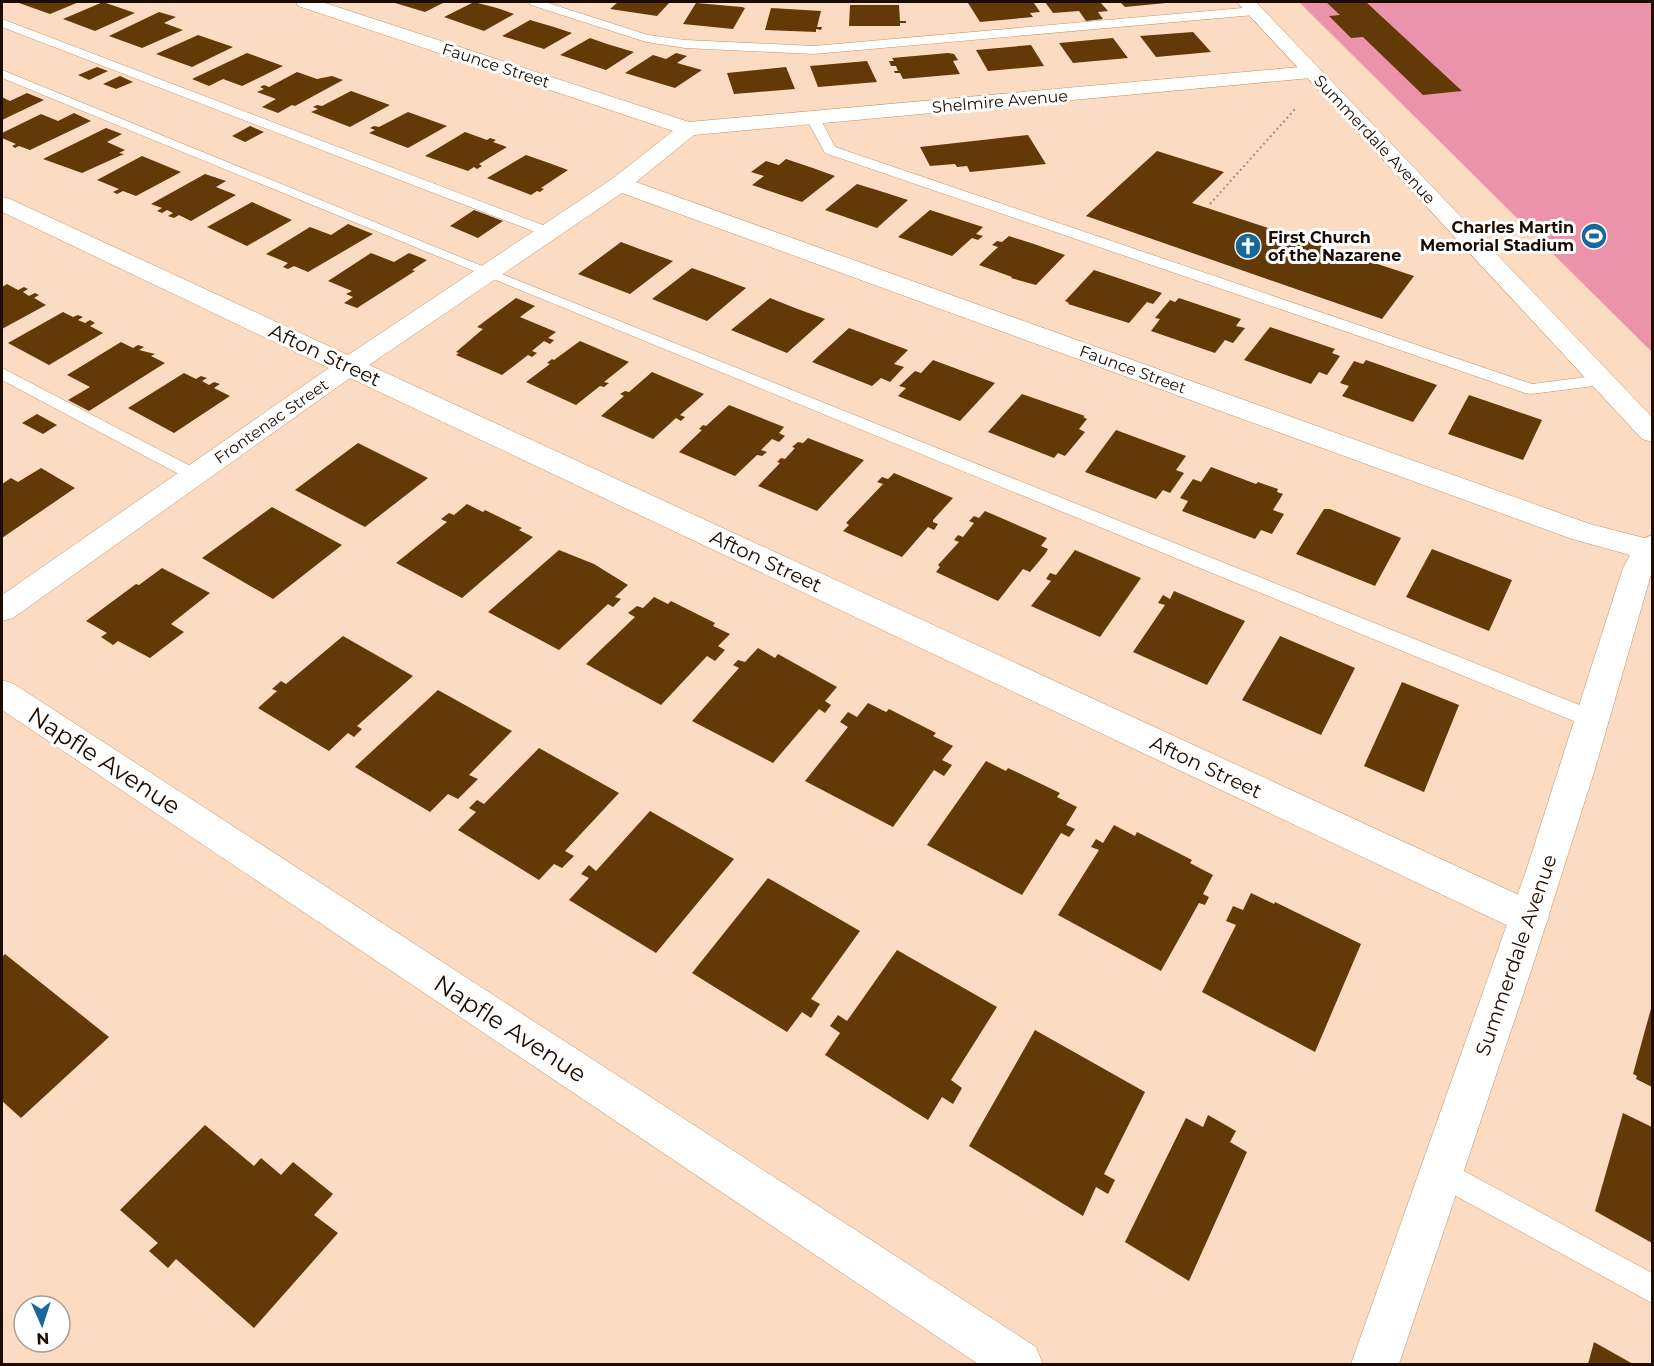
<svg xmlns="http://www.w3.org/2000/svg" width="1654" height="1366" viewBox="0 0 1654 1366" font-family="Montserrat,sans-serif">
<rect width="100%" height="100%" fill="#fbdbc1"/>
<path fill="#ea93aa" d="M1299,2H1652V352Z"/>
<g fill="#633908">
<path d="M22,2H79L50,14L19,3Z"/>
<path d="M103,2L135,13L95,31L63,19Z"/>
<path d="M398,2H445L425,12L395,3Z"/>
<path d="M474,2L497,8L514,14L484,31L444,17Z"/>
<path d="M618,2H670L657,16L610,9Z"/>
<path d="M986,2L1034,3L1040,12L1030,13L1033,17L980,22L968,3Z"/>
<path d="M1045,2H1100L1108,11L1098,12L1103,19L1086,21L1079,11L1053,13Z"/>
<path d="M1120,2H1166V3L1125,7Z"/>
<path d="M1326,2H1366L1462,91L1423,95L1363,37L1351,38L1329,16L1340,15Z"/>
<path d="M696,3L742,7L745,8L733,29L683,24Z"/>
<path d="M850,5H899L900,21H906V23H900V26H849Z"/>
<path d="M771,8L821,11L817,27H822L821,30L816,29V32L765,30Z"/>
<path d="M159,12L176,17L164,23L183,30L142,48L109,36Z"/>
<path d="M530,20L554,27L572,33L544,49L502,36Z"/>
<path d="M1193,32L1211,52L1156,57L1140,36Z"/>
<path d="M198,35L233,47L192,67L156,54Z"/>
<path d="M590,38L607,44L634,52L606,70L560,55Z"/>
<path d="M1113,38L1128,58L1073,63L1059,43Z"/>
<path d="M1031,45L1044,66L988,71L976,50Z"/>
<path d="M247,53L283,66L242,86L223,79L209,86L192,79Z"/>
<path d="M676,53L687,56L677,63L702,70L675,88L625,73L653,55L666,59Z"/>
<path d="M948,53L954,54L958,60L953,61L960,74L903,79L900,73H895L894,71H898L896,66H891L889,61H894L892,58Z"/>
<path d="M867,61L877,82L818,87L810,66Z"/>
<path d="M97,67L108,71L89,80L78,75Z"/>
<path d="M786,67L795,89L734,94L727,73Z"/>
<path d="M297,72L317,79L332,76L343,80L295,106L292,105L278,113L262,107L276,99L257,92L264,89L260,87L264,85L269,87Z"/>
<path d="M120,76L133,82L116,89L103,84Z"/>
<path d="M351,91L390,105L350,127L311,112L318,109L313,107L317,105L322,106Z"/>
<path d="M27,93L44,100L2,120V97L10,101Z"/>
<path d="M408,112L447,126L408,148L369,133L375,130L370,128L374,126L379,127Z"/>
<path d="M74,113L91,121L30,150L19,146L15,148L12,146L16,144L2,138V133L41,114L58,121Z"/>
<path d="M250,126L264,132L245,142L232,136Z"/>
<path d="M106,128L122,134L107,142L125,150L119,153L124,154L82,173L43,159Z"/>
<path d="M465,132L487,140L490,138L496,140L493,142L507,147L479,164L482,166L477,169L474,167L468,171L425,156Z"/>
<path d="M1028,135L1046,164L970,172L967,166L957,167L955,164L930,166L920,147Z"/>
<path d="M1157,151L1224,172L1192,203L1414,276L1382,319L1086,216Z"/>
<path d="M526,155L549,163L568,170L541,188L544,189L540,192L537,191L531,195L487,178Z"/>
<path d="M142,156L181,172L136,196L123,191L117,194L113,192L119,189L97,180Z"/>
<path d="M786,159L810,167L835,176L802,202L752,185L764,176L751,172L766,161L779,165Z"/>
<path d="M205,174L226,181L216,187L236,195L191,221L179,215L174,218L168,216L173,213L167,210L162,213L157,211L162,208L151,204Z"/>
<path d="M857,184L880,191L908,200L877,228L825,210Z"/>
<path d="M252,202L292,220L247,246L207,227Z"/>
<path d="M474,210L503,221L478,238L450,226Z"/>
<path d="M930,210L983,227L976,234L983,236L978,240L972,238L952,256L898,237Z"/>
<path d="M348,224L373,234L308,272L294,266L288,269L283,267L288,263L266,254L310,227L331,235Z"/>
<path d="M1009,236L1034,244L1065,255L1036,285L1011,278L1012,277L979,265L998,247L992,245L997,241L1002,242Z"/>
<path d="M621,242L645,251L673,261L630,294L578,274Z"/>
<path d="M371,253L394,262L409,253L427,260L412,270L415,271L357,308L344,303L353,297L346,294L352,291L328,281Z"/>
<path d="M692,268L717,277L746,288L707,321L652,299Z"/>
<path d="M1094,270L1121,279L1162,293L1153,304L1147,302L1129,323L1068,304L1069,303L1065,301Z"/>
<path d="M7,284L18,290L24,287L28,289L23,292L29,296L35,293L39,295L34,298L46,305L2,329V287Z"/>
<path d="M516,298L535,306L520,317L556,332L548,338L554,340L550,344L544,341L532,351L537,353L532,357L528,355L502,375L456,355L459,353L456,352L483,329L477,327Z"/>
<path d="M770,298L795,308L825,319L787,353L731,330Z"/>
<path d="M1179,298L1241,319L1236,326L1245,328L1233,343L1225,340L1215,353L1151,331L1160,319L1155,318L1170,300L1175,302Z"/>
<path d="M63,312L73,317L78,315L83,317L78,320L85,323L90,320L95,323L90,326L103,333L49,365L8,343Z"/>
<path d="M1270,327L1335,349L1332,353L1340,356L1327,375L1319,372L1311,384L1244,360Z"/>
<path d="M849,328L908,350L894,364L904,367L890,382L881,378L872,386L812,362Z"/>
<path d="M580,341L629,362L604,382L609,383L604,387L600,386L576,405L526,382L550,364L547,363L552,359L554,360Z"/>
<path d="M121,342L133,348L138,345L144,347L139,350L155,354L151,356L165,363L89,411L68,400L90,387L67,375Z"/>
<path d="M933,360L995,383L960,421L898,396L906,388L899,386L915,371L921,373Z"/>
<path d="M1366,360L1437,385L1413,422L1342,396L1349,386L1340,383L1354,361L1363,364Z"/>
<path d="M652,372L704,394L680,415L685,417L681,421L676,418L653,439L601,416L624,396L620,394L625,391L629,392Z"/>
<path d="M184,373L196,379L201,376L207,378L202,381L209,385L214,382L220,384L214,388L230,396L174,433L128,408Z"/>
<path d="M1022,394L1085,416L1083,417L1087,419L1079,429L1085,432L1065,456L1058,453L1054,458L988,432Z"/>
<path d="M1469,395L1542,420L1523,460L1448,434Z"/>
<path d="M729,405L784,427L779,433L785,436L779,442L772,439L761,450L767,452L762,456L757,455L735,476L679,452L702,430L699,429L703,425L706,426Z"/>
<path d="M37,414L57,425L43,434L22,423Z"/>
<path d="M1116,430L1186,456L1176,470L1184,473L1170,493L1163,490L1156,499L1085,472Z"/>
<path d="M808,438L864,460L817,511L758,486L780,463L777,462L781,458L785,459L795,448L792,447L798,442L803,443Z"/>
<path d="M358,443L428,478L365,527L295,490Z"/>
<path d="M1211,467L1256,484L1258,482L1278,489L1277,492L1283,494L1273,510L1284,514L1272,534L1261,530L1255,539L1182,511L1188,501L1180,498L1193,479L1201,482Z"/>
<path d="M41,468L75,488L2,538V484L11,478L18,482Z"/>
<path d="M894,473L953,498L933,520V522L938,524L934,530L928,527L902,557L843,531L849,525L846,523L883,484L877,482L882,477L888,479Z"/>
<path d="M467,504L483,512L485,510L522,528L519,530L533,537L462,598L396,563L447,522L441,519L449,513L454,515Z"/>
<path d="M272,507L342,545L273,599L202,558Z"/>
<path d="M1324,509H1330L1401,538L1375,586L1296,554Z"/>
<path d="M985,511L1047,538L1041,546L1048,549L1045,554L1030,572L1023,569L998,601L936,572L940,567L938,565L959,542L954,540L958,535L963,537L974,523L969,521L974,516L979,518Z"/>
<path d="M1432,549L1512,580L1489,631L1406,597Z"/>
<path d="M559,550L594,564L628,585L615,597L621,599L613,607L608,604L559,650L488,612Z"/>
<path d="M1075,550L1141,578L1100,637L1031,606L1051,581L1046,579L1050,573L1056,575Z"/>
<path d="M162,568L210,593L171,624L184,632L150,658L118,641L113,645L101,637L107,633L86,621L136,584L139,585Z"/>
<path d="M1174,591L1245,621L1207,685L1133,652L1165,605L1158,603L1163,595L1170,599Z"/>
<path d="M654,597L668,604L671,601L715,623L713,626L730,634L718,646L725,650L715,661L707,656L661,705L586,664L635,617L628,613L637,606L643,608Z"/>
<path d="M343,636L413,676L357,726L362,729L354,737L348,733L329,751L258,708L277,691L272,689L281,681L286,684Z"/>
<path d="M1280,636L1355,668L1321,735L1242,700Z"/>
<path d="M758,648L775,658L778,654L837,687L825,701L831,705L825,713L819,709L773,763L692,721L739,668L733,665L738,660L745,662Z"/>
<path d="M1402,682L1459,705L1424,792L1364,766Z"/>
<path d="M438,690L512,731L469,775L478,779L458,799L448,794L430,812L355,767Z"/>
<path d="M868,703L886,712L889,709L936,733L933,736L953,746L942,760L952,765L944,776L934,770L893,827L805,781L848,727L840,722L848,712L857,717Z"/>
<path d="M539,748L619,793L565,851L574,856L562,868L554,864L539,880L458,830L476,812L469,808L477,800L484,804Z"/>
<path d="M986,761L1006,771L1008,768L1060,793L1057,797L1077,807L1066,825L1075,829L1069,837L1061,833L1022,895L927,845Z"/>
<path d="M650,811L734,859L656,953L569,900L589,878L581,874L589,865L596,871Z"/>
<path d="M1114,825L1135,836L1137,832L1192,860L1190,863L1213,875L1203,894L1209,897L1205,905L1199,903L1161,971L1058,915L1099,850L1091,847L1096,839L1103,843Z"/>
<path d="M768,878L860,931L811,999L820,1004L811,1018L802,1012L787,1032L692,973Z"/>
<path d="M1251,893L1274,904L1275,902L1361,944L1315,1052L1202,992L1236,925L1226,921L1233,906L1243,910Z"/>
<path d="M897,950L997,1007L951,1080L962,1088L953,1104L942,1097L928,1120L825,1055L840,1033L830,1026L838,1015L847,1021Z"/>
<path d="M5,954L109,1037L21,1118L2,1101V957Z"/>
<path d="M1652,1005V1087L1636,1079L1637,1076L1633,1074Z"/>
<path d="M1035,1030L1145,1092L1104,1174L1115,1180L1108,1194L1096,1187L1083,1216L969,1146Z"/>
<path d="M1623,1113L1652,1127V1243L1595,1211Z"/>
<path d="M1208,1115L1236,1131L1230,1142L1247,1152L1189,1281L1125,1242L1186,1118L1203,1127Z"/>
<path d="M205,1125L254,1166L261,1158L281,1175L293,1162L333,1194L314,1215L338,1233L254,1328L176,1259L168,1268L149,1251L158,1243L120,1210Z"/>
<path d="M1594,1342L1633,1364H1588Z"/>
</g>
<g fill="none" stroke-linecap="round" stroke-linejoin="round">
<defs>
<g id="service">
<path d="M529,2H545L648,35L685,40L814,46L1254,7L1260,11L1254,15L814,54L685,48L646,42L531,5Z"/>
<path d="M2,19L553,229L555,232L553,235H543L2,27Z"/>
<path d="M2,70L492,270L1602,714L1605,720L1602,726L1594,728L1586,726L2,78Z"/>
<path d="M813,114L820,118L835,147L1532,384L1602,375L1608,376L1610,380L1608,384L1602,385L1531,394L1525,393L825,153L806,118Z"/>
<path d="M2,368L200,471L203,475L200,479H188L2,380Z"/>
<path d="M1442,1159L1652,1273V1303L1432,1183L1428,1173L1432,1163Z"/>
</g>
<g id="minor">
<path d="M296,2H322L689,122L1311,66L1318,68L1321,72L1318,76L1311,78L694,135L636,182L1590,524L1652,540V558L1648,560L1572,539L622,193L369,365L1543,906L1549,918L1543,930L1530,935L1517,930L350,378L13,618L2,621V595L329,368L2,212V197L10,199L348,355L612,179L673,131L298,6Z"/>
<path d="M2,680L14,684L1036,1347L1043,1364H978L2,710Z"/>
</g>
<g id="tertiary">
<path d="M1237,2H1256L1652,417V442L1642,439Z"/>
<path d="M1652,535V571L1595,769L1532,968L1399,1364H1351L1527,868L1623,568L1637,542Z"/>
</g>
</defs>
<use href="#service" stroke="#c39267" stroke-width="1"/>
<use href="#minor" stroke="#c39267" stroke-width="1"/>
<use href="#tertiary" stroke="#c39267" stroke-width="1"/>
<path stroke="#a98f7a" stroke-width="2" stroke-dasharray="2 3" stroke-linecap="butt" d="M1210,204L1296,108"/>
<use href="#service" fill="#fff" fill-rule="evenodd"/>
<use href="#minor" fill="#fff" fill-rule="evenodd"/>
<use href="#tertiary" fill="#fff" fill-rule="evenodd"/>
</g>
<defs>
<symbol id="stadium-disc" viewBox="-11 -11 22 22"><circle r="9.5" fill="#19689a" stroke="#fff"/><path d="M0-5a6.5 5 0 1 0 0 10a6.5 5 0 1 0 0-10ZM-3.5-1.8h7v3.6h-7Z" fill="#fff"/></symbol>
<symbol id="church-disc" viewBox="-11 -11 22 22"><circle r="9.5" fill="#19689a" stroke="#fff"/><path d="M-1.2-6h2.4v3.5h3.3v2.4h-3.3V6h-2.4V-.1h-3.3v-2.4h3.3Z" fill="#fff"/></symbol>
</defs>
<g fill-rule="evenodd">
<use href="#stadium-disc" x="1579" y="221" width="30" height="30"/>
<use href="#church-disc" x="1233" y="231" width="30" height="30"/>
</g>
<g text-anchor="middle" stroke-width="6" stroke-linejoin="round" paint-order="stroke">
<g font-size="16" fill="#1c0b00" stroke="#fff">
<text transform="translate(496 65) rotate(18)" y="6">Faunce Street</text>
<text transform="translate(1000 101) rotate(-5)" y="6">Shelmire Avenue</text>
<text transform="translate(1375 139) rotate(47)" y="6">Summerdale Avenue</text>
<text transform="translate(1133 369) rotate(20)" y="6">Faunce Street</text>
<text transform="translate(271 421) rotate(-35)" y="6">Frontenac Street</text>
</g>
<g font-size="16" font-weight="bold" fill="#1c0b00" stroke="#fff" text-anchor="end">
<text x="1574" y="233">Charles Martin<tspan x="1574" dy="18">Memorial Stadium</tspan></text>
<text x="1268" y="243" text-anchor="start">First Church<tspan x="1268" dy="18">of the Nazarene</tspan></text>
</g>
<g font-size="20" fill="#1c0b00" stroke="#fff">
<text transform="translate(325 355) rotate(25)" y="7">Afton Street</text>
<text transform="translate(766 561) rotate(25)" y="7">Afton Street</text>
<text transform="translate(1206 767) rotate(25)" y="7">Afton Street</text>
<text transform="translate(1516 955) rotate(-71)" y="7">Summerdale Avenue</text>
</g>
<g font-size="24" fill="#1c0b00" stroke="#fff">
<text transform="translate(104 761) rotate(33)" y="8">Napfle Avenue</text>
<text transform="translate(510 1029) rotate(33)" y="8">Napfle Avenue</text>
</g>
</g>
<rect width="1654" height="1366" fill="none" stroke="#1c0b00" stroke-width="6"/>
<g transform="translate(42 1324) rotate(177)"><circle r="28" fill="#ffffff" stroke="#a49d99" stroke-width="1.5"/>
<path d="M0-4.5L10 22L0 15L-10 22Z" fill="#19689a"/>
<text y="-9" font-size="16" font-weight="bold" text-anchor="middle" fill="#1c0b00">N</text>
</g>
</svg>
